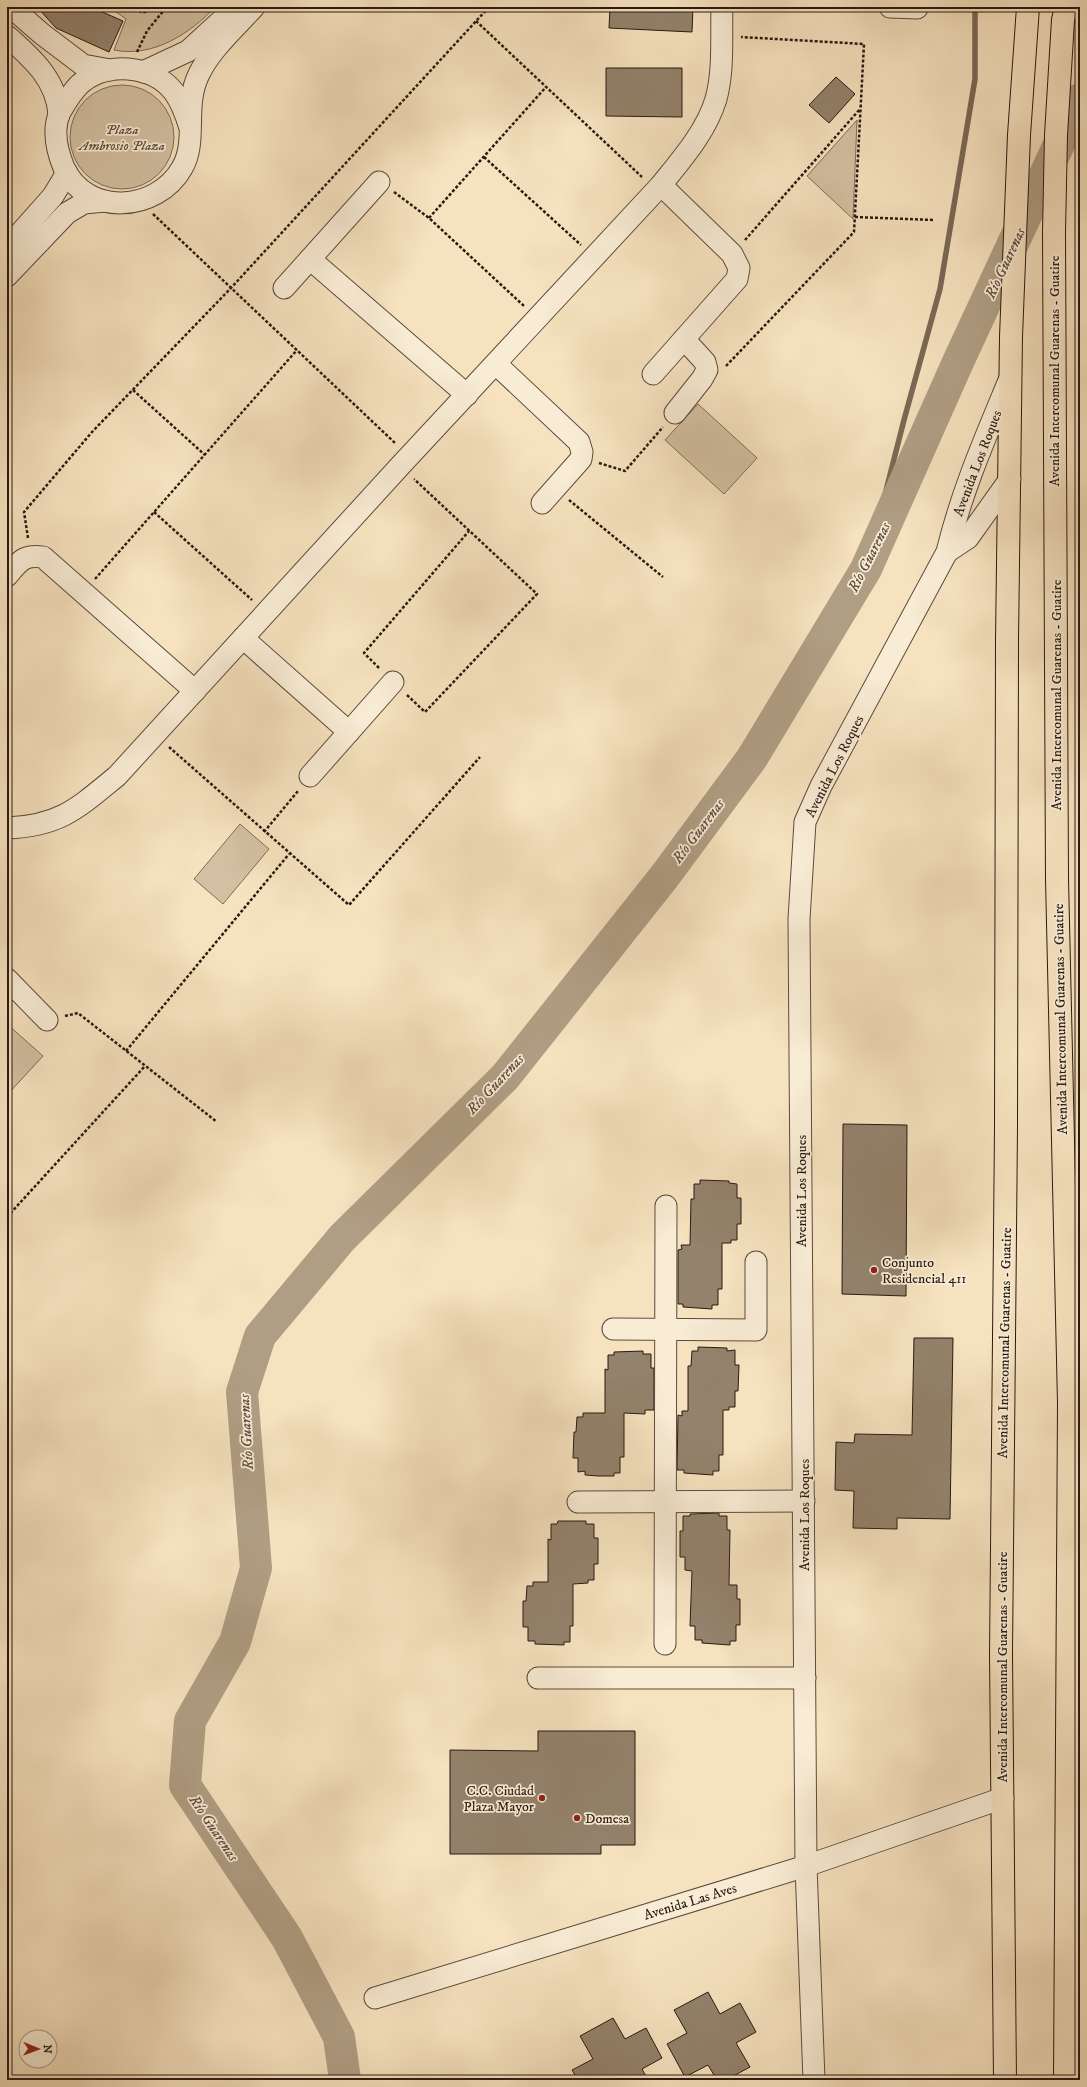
<svg xmlns="http://www.w3.org/2000/svg" width="1087" height="2087" viewBox="0 0 1087 2087" font-family="'IM FELL DW Pica',serif">
<rect width="100%" height="100%" fill="#f6e2bf"/>
<filter id="stains"><feTurbulence type="fractalNoise" baseFrequency=".005" numOctaves="4"/><feColorMatrix values="0 0 0 0 .2 0 0 0 0 .09 0 0 0 0 .02 0 0 0 .5 -.17"/></filter>
<radialGradient id="worn" r=".72"><stop offset=".6" stop-color="#630" stop-opacity="0"/><stop offset="1" stop-color="#630" stop-opacity=".3"/></radialGradient>
<g fill="#d3c0a2" stroke="#7e6c5a">
<path d="M109,7H215C190,34 152,58 114,50L126,19Z"/>
<circle cx="122" cy="137" r="52"/>
<path d="M857,120L853,219L807,176Z"/>
<path d="M698,404L757,458L724,494L665,440Z"/>
<path d="M240,824L269,849L223,904L194,879Z"/>
<path d="M7,1024L43,1056L7,1095Z"/>
</g>
<g fill="none" stroke-linecap="round" stroke-linejoin="round">
<path stroke="#7a6956" stroke-width="5.5" d="M866,569L904,420L940,289L975,79V7"/>
<path stroke="#b09e84" stroke-width="32" d="M345,2080L339,2037L287,1938L185,1785L190,1721L235,1642L256,1568L242,1392L260,1336L342,1238L505,1077L664,877L752,758L866,569L958,362L1080,99"/>
</g>
<g fill="#93826c" stroke="#281912">
<path d="M37,7H91L123,21L109,52L56,28Z"/>
<path d="M610,7H693L692,32L609,28Z"/>
<path d="M606,68H682V117L606,116Z"/>
<path d="M836,77L855,94L829,123L809,105Z"/>
<path d="M843,1124L907,1125L906,1296L842,1294Z"/>
<path d="M700,1180L729,1181V1183L737,1184V1198H741V1224H737V1240H731V1243H722V1289H718V1305H712V1309L683,1307V1304H678V1250L682,1249L681,1245H690L691,1199H694V1184H700Z"/>
<path d="M914,1338H953L950,1519L897,1518V1529L853,1528L854,1491L835,1490L836,1442L854,1443L855,1434L912,1435Z"/>
<path d="M698,1347L727,1348V1351L735,1350V1365H739L738,1391H735V1407H729V1410H723V1455H719V1471H713V1475L684,1473V1470H677L678,1415L682,1416V1411H688V1366H691L692,1351H698Z"/>
<path d="M643,1351V1354H651V1368H654V1410H645V1414L624,1413V1457H620V1473H614V1476H598L585,1475V1471L578,1472V1458H573L574,1432H576L577,1417H583V1413H605V1369L608,1370V1355H614V1352Z"/>
<path d="M719,1513V1516H727V1530H730L729,1585H737V1599H740V1625H736V1641H730V1645L702,1643V1640H695V1626H690L692,1571L685,1570V1557H680V1531H683V1516H690V1514Z"/>
<path d="M558,1521H586V1524H594V1538H598V1564H594V1580H588V1583L573,1584V1626H570V1642H564V1645L535,1644V1641H528V1627H523V1601H526L527,1586H533V1582H548V1539L551,1540V1524H557Z"/>
<path d="M538,1731H635V1845H601V1854H450V1750L538,1751Z"/>
<path d="M708,1992L720,2014L740,2003L756,2032L736,2043L750,2067L726,2080H717L708,2065L685,2077L667,2044L687,2033L674,2010Z"/>
<path d="M613,2018L625,2039L646,2028L662,2058L642,2069L648,2080H578L572,2070L593,2059L580,2036Z"/>
</g>
<g fill="none" stroke-linecap="round" stroke-linejoin="round">
<defs>
<g id="minor">
<path d="M11,7L42,34L83,65L110,70"/>
<path d="M890,7L917,8"/>
<path d="M7,36C32,58 57,80 59,115"/>
<path d="M143,72L188,51L236,7"/>
<path d="M190,128C186,115 182,103 174,92C152,64 105,61 79,85C71,93 66,102 60,112C52,130 57,151 64,168C87,217 157,212 182,168C198,141 183,106 199,74C211,49 235,28 254,7"/>
<path d="M7,248L53,196L67,173"/>
<path d="M310,259L467,395"/>
<path d="M7,276L67,213L84,203L105,201"/>
<path d="M284,288L379,182"/>
<path d="M496,364L579,442L582,452L581,459L542,503"/>
<path d="M653,374L737,279L739,268L732,254L661,185"/>
<path d="M675,413L702,379L707,370L705,362L684,339"/>
<path d="M947,552L968,538L1010,479"/>
<path d="M7,576C19,562 23,554 43,557L195,691"/>
<path d="M243,638L349,732"/>
<path d="M310,776L393,682"/>
<path d="M7,828C60,826 78,808 117,776L400,466L661,185C682,159 706,132 716,99C724,70 721,37 722,7"/>
<path d="M7,979L47,1020"/>
<path d="M613,1329L756,1330V1262"/>
<path d="M578,1502L804,1501"/>
<path d="M665,1644L666,1206"/>
<path d="M538,1678H805"/>
<path d="M375,1998L806,1866L1003,1798"/>
<path d="M814,2080L806,1866L799,919L805,822L821,786L947,552C962,490 986,436 1010,378"/>
</g>
<g id="major">
<path d="M1005,2080L1001,1654L1006,1128L1007,640L1011,337L1019,135L1028,7"/>
<path d="M1065,2080L1069,1403L1057,879L1054,232L1056,135L1063,20L1066,7"/>
</g>
</defs>
<use href="#minor" stroke="#5c4b3d" stroke-width="23"/>
<use href="#major" stroke="#281912" stroke-width="24"/>
<g stroke="#281912" stroke-width="2.5" stroke-dasharray="3 2" stroke-linecap="butt">
<path d="M135,7L141,12H145L151,7"/>
<path d="M152,7L164,10L179,7"/>
<path d="M476,21L642,177"/>
<path d="M137,52L147,31L164,10"/>
<path d="M484,157L581,245"/>
<path d="M394,192L429,218L524,306"/>
<path d="M153,214L395,443"/>
<path d="M855,217L934,220"/>
<path d="M429,218L546,87"/>
<path d="M745,240L860,109"/>
<path d="M726,366L854,232L864,44L741,37"/>
<path d="M133,390L205,455"/>
<path d="M599,463L625,471L663,427"/>
<path d="M569,500L663,577"/>
<path d="M154,512L252,600"/>
<path d="M28,538L24,512L92,432L231,288L489,7"/>
<path d="M95,579L297,350"/>
<path d="M379,668L364,653L469,531"/>
<path d="M407,695L425,712L537,594L414,479"/>
<path d="M169,747L349,905L480,757"/>
<path d="M264,832L298,791"/>
<path d="M65,1016L78,1013L217,1122"/>
<path d="M126,1051L289,854"/>
<path d="M7,1217L145,1066"/>
</g>
<use href="#minor" stroke="#f9ecd5" stroke-width="21"/>
<use href="#major" stroke="#f6e2bf" stroke-width="22"/>
</g>
<g fill="#8f2418" stroke="#f9ecd5" stroke-width="1.5">
<circle cx="874" cy="1270" r="4"/>
<circle cx="542" cy="1798" r="4"/>
<circle cx="577" cy="1818" r="4"/>
</g>
<g text-anchor="middle" stroke-width="3.5" stroke-linejoin="round" paint-order="stroke">
<g font-size="14" font-style="italic" fill="#5b4b3d" stroke="#f9ecd5">
<text x="122" y="134">Plaza<tspan x="122" dy="16">Ambrosio Plaza</tspan></text>
</g>
<g font-size="14" fill="#281912" stroke="#f9ecd5">
<text transform="translate(1054 371) rotate(-90)" y="5">Avenida Intercomunal Guarenas - Guatire</text>
<text transform="translate(977 463) rotate(-69)" y="5">Avenida Los Roques</text>
<text transform="translate(1056 695) rotate(-90)" y="5">Avenida Intercomunal Guarenas - Guatire</text>
<text transform="translate(834 766) rotate(-63)" y="5">Avenida Los Roques</text>
<text transform="translate(1060 1019) rotate(-91)" y="5">Avenida Intercomunal Guarenas - Guatire</text>
<text transform="translate(801 1191) rotate(-90)" y="5">Avenida Los Roques</text>
<text transform="translate(1004 1343) rotate(-89)" y="5">Avenida Intercomunal Guarenas - Guatire</text>
<text transform="translate(804 1515) rotate(-90)" y="5">Avenida Los Roques</text>
<text transform="translate(1002 1667) rotate(-90)" y="5">Avenida Intercomunal Guarenas - Guatire</text>
<text transform="translate(690 1901) rotate(-17)" y="5">Avenida Las Aves</text>
</g>
<g font-size="14" fill="#281912" stroke="#f9ecd5" text-anchor="start">
<text x="882" y="1267">Conjunto<tspan x="882" dy="16">Residencial 411</tspan></text>
<text x="534" y="1795" text-anchor="end">C.C. Ciudad<tspan x="534" dy="16">Plaza Mayor</tspan></text>
<text x="585" y="1823">Domesa</text>
</g>
<g font-size="15" font-style="italic" fill="#5e4e40" stroke="#f9ecd5">
<text transform="translate(1005 263) rotate(-65)" y="5">Río Guarenas</text>
<text transform="translate(869 557) rotate(-63)" y="5">Río Guarenas</text>
<text transform="translate(698 831) rotate(-53)" y="5">Río Guarenas</text>
<text transform="translate(495 1084) rotate(-47)" y="5">Río Guarenas</text>
<text transform="translate(246 1432) rotate(-93)" y="5">Río Guarenas</text>
<text transform="translate(214 1828) rotate(56)" y="5">Río Guarenas</text>
</g>
</g>
<rect width="1087" height="2087" fill="none" stroke="#f6e2bf" stroke-width="24"/>
<rect x="8" y="8" width="1071" height="2071" fill="none" stroke="#281912" stroke-width="2"/>
<rect x="12" y="12" width="1063" height="2063" fill="none" stroke="#281912"/>
<g transform="translate(38 2049) rotate(91)"><circle r="19" fill="#f9ecd5" stroke="#a59887"/>
<path d="M0-3L7 15L0 10L-7 15Z" fill="#8f2418"/>
<text y="-6" font-size="11" font-weight="bold" text-anchor="middle" fill="#281912">N</text>
</g>
<rect width="100%" height="100%" filter="url(#stains)"/>
<rect width="100%" height="100%" fill="url(#worn)"/>
</svg>
